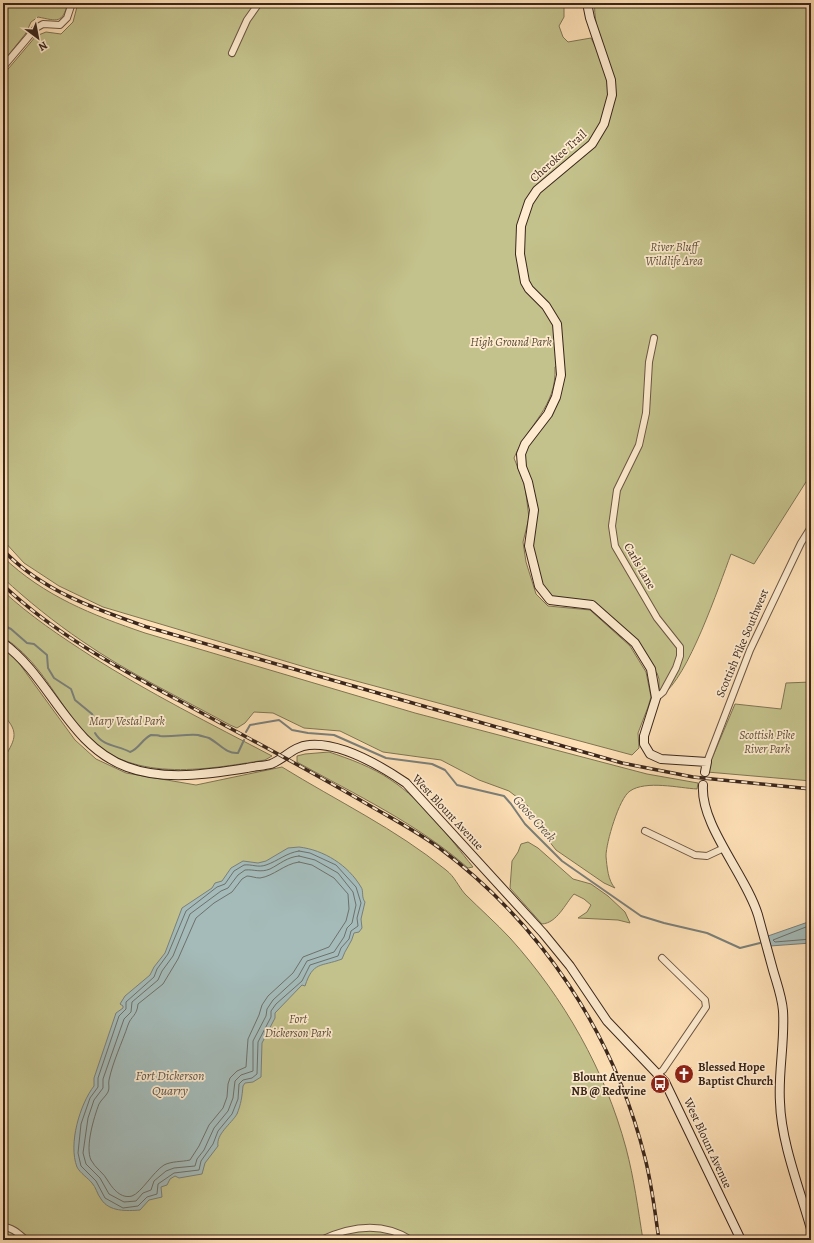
<svg xmlns="http://www.w3.org/2000/svg" width="814" height="1243" viewBox="0 0 814 1243" font-family="Alegreya,serif">
<rect width="100%" height="100%" fill="#ffe1b7"/>
<filter id="stains"><feTurbulence type="fractalNoise" baseFrequency=".005" numOctaves="4"/><feColorMatrix values="0 0 0 0 .2 0 0 0 0 .09 0 0 0 0 .02 0 0 0 .5 -.17"/></filter>
<radialGradient id="worn" r=".72"><stop offset=".6" stop-color="#630" stop-opacity="0"/><stop offset="1" stop-color="#630" stop-opacity=".3"/></radialGradient>
<g fill="#c4c28c" stroke="#7f7454">
<path d="M3,3H68C62,24 58,21 38,17L31,22L26,33L3,62Z"/>
<path d="M78,3H564V17L559,26L563,37L568,42L591,38L597,50L600,48C599,37 593,12 595,3H811V474L754,564L731,554C719,586 688,678 662,695L659,693V679L657,673L651,669L639,651L592,605L550,600L542,591L529,546L533,526L521,454L556,397L559,364L555,367C557,407 528,424 514,458L525,486L529,518L523,542L526,562L536,594L548,606L590,610L630,646L646,672L651,697L648,707L638,733L639,748L632,755L315,670L103,607L59,586L24,563L3,540V75L36,36L46,32L61,34L73,22Z"/>
<path d="M3,557C44,596 92,615 145,633L415,713L647,774L698,783L697,789C679,788 646,780 630,791C619,798 606,843 606,856C607,867 608,881 615,888L604,883L556,850L545,836L527,805L509,791L479,780L441,760L383,752L340,731L304,728L273,713L254,712L245,723L237,728L230,725C181,698 128,673 82,641C54,622 28,601 3,578Z"/>
<path d="M3,591C30,616 60,636 91,656C149,693 211,724 272,756L265,760C204,770 129,784 82,732C77,726 72,718 68,712C49,685 32,655 3,637Z"/>
<path d="M3,648L16,659L75,740L96,759L126,773L196,785L282,767C337,801 396,829 446,870C455,877 458,886 465,894C480,909 496,923 510,938C564,998 605,1070 626,1148C634,1178 638,1209 643,1240H3V760C14,741 21,733 3,715Z"/>
<path d="M811,682V781L707,772L710,763L735,704L781,709L786,683Z"/>
<path d="M329,752C350,759 372,767 391,780C423,801 449,837 473,867L468,868C418,824 356,795 297,762V756L305,754Z"/>
<path d="M528,842L538,848L573,879L591,884L608,896L625,912L630,923L618,920L578,918L587,912L591,905L584,899L574,894C565,904 557,923 542,924L510,888L512,861L518,852L521,844Z"/>
</g>
<g fill="#a4bbb9" stroke="#7a7f7a">
<path d="M299,847C324,850 348,865 361,887C364,891 361,897 365,902L361,919L362,928L359,932L354,933C352,943 345,949 342,959C321,967 313,961 305,986L302,985L275,1013V1018L262,1043L261,1077L253,1082L245,1083L243,1086C242,1097 241,1104 237,1114C231,1124 216,1134 218,1146L205,1163L202,1174L179,1178L175,1176L170,1179L167,1185L161,1187L162,1197L149,1200L140,1210C127,1211 109,1212 101,1199C97,1194 96,1187 92,1183C88,1178 80,1173 77,1167C68,1144 80,1104 94,1086V1078L116,1013L123,1008V1006L120,1004L125,996L150,975L154,967L165,953L182,908L212,888L215,883L222,881L231,868L243,861L258,863L266,861L288,848Z"/>
<path d="M811,921V943L770,946L768,936Z"/>
</g>
<g fill="none" stroke-linecap="round" stroke-linejoin="round">
<g stroke="#6f706a" stroke-width="1">
<path d="M299,851L310,853L336,865L356,887L361,903L357,918L358,926L351,931L349,939L341,948L338,956L310,965L302,981L276,1004L271,1011V1017L258,1042L257,1074L252,1078L243,1080L239,1084L238,1099L232,1114L218,1131L213,1144L201,1161L199,1170L174,1173L158,1184L157,1194L147,1197L138,1206L123,1208L105,1198L96,1181L81,1166L78,1153L81,1124L90,1098L98,1087V1078L119,1016L126,1009V1002L154,977L157,969L168,954L186,911L217,887L225,884L234,871L244,865C252,864 258,868 266,865C278,861 286,853 299,851Z"/>
<path d="M299,856L315,860L338,873L353,892L356,905L352,923L347,928L344,937L334,952L307,961L298,977L273,1000L267,1009L266,1016L253,1041V1071L241,1075L235,1081L233,1098L228,1111L214,1128L204,1150L197,1159L195,1166L174,1168L166,1171L154,1181L151,1190L143,1193L136,1201L124,1202L109,1194L100,1178L86,1164L83,1153L88,1118L94,1100L103,1088V1079L124,1019L131,1012L132,1002L158,980L162,971L173,956L190,914L221,891L228,888L238,875L245,870C254,869 260,873 270,869C280,864 287,857 299,856Z"/>
<path d="M299,862L312,865L334,878L348,894L349,909L346,921L329,947L303,957L293,973L268,996L262,1005L259,1015L248,1039L246,1067L237,1071L230,1078L228,1084L227,1097L223,1108L209,1125L199,1146L190,1160C181,1162 172,1161 164,1165C153,1172 141,1193 132,1196C121,1199 113,1189 108,1181C104,1173 95,1168 91,1160C85,1147 94,1117 99,1104C101,1100 106,1096 108,1092C110,1088 108,1084 109,1080C113,1061 122,1043 128,1025C131,1016 137,1016 138,1004L163,984L178,959L196,918L214,903L232,892L242,879L247,876C251,876 255,878 260,878C274,876 284,864 299,862Z"/>
<path d="M811,925L773,940L775,942L811,939"/>
</g>
<g stroke="#7a7f7a" stroke-width="2">
<path d="M3,625L11,629L27,643L34,644L47,655L48,668L54,678L71,689L75,700L92,714L95,721L93,726"/>
<path d="M246,732L250,725L279,720L292,730L308,733L334,735L386,758L432,764L445,770L457,785L504,796L511,804L525,824L562,861L641,916L664,923L707,933L740,948L760,943"/>
<path d="M95,733C103,747 118,745 130,752C139,749 142,739 151,735C154,735 158,735 160,736C173,737 185,734 198,735C201,736 206,737 209,738C220,744 226,754 238,753L244,740"/>
</g>
<defs>
<g id="street">
<path d="M232,53L247,20L259,3"/>
<path d="M3,67L36,28L43,24L60,25L67,18L72,3"/>
<path d="M654,338L649,362L646,413L639,445L617,490L612,526L615,546L657,618L680,647V656L676,668L663,692L656,698"/>
<path d="M707,762L750,650L801,543L811,527"/>
<path d="M645,831L695,855L707,856L724,848"/>
<path d="M658,1074L663,1070L706,1007L705,1000L662,958"/>
<path d="M3,1227C12,1227 19,1234 26,1240"/>
<path d="M321,1240C351,1226 382,1221 411,1240"/>
</g>
<g id="secondary">
<path d="M587,3L590,18L611,80L612,95L604,124L592,144L537,190L529,202L521,226L520,254L525,282L529,289L546,306L557,324L561,375L556,397L548,414L525,444L521,454L522,467L528,482L534,510L529,546L539,586L550,600L592,605L635,643L651,669L656,698L644,736V744L650,754L661,759L707,762L705,772"/>
<path d="M3,643C51,678 68,745 127,767C164,781 209,774 247,768C255,766 264,766 271,764C284,759 294,746 309,745C340,742 381,766 406,783L543,933L570,966L607,1021L665,1082L741,1240"/>
<path d="M703,785C700,825 746,875 758,915C763,933 768,952 773,970C777,984 782,997 783,1011C785,1042 778,1072 780,1102C781,1142 800,1190 811,1229"/>
</g>
</defs>
<use href="#street" stroke="#6b5543" stroke-width="8"/>
<use href="#secondary" stroke="#3a261c" stroke-width="10"/>
<use href="#street" stroke="#ffecd0" stroke-width="6"/>
<use href="#secondary" stroke="#ffecd0" stroke-width="8"/>
<defs>
<g id="rail">
<path d="M3,550C42,591 95,609 147,627L622,763L693,777L811,789"/>
<path d="M3,585C60,639 132,675 200,712C256,742 312,772 367,804C391,818 416,831 438,847C541,923 614,1034 645,1158C652,1185 655,1213 659,1240"/>
</g>
</defs>
<use href="#rail" stroke="#3a261c" stroke-width="3.5"/>
<use href="#rail" stroke="#ffecd0" stroke-width="2" stroke-dasharray="6" stroke-linecap="butt"/>
</g>
<defs>
<symbol id="church-disc" viewBox="-11 -11 22 22"><circle r="9.5" fill="#8f2418" stroke="#ffecd0"/><path d="M-1.2-6h2.4v3.5h3.3v2.4h-3.3V6h-2.4V-.1h-3.3v-2.4h3.3Z" fill="#fff"/></symbol>
<symbol id="bus-disc" viewBox="-11 -11 22 22"><circle r="9.5" fill="#8f2418" stroke="#ffecd0"/><path d="M-5-6H5V4H4V6H2V4H-2V6H-4V4H-5ZM-3.5-4V0h7V-4ZM-3.5 1.2v1.5H-2V1.2ZM2 1.2v1.5H3.5V1.2Z" fill="#fff"/></symbol>
</defs>
<g fill-rule="evenodd">
<use href="#church-disc" x="673" y="1063" width="22" height="22"/>
<use href="#bus-disc" x="649" y="1073" width="22" height="22"/>
</g>
<g text-anchor="middle" stroke-width="3.5" stroke-linejoin="round" paint-order="stroke">
<g font-size="12" fill="#3a261c" stroke="#ffecd0">
<text transform="translate(558 156) rotate(-42)" y="4">Cherokee Trail</text>
<text transform="translate(640 566) rotate(60)" y="4">Carls Lane</text>
<text transform="translate(742 643) rotate(-67)" y="4">Scottish Pike Southwest</text>
<text transform="translate(448 812) rotate(47)" y="4">West Blount Avenue</text>
<text transform="translate(708 1143) rotate(65)" y="4">West Blount Avenue</text>
</g>
<g font-size="12" font-style="italic" fill="#5c4d38" stroke="#ffecd0">
<text x="674" y="251">River Bluff<tspan x="674" dy="14">Wildlife Area</tspan></text>
<text x="511" y="346">High Ground Park</text>
<text x="127" y="725">Mary Vestal Park</text>
<text x="767" y="739">Scottish Pike<tspan x="767" dy="14">River Park</tspan></text>
<text x="298" y="1023">Fort<tspan x="298" dy="14">Dickerson Park</tspan></text>
</g>
<g font-size="12" font-weight="bold" fill="#3a261c" stroke="#ffecd0" text-anchor="start">
<text x="698" y="1071">Blessed Hope<tspan x="698" dy="14">Baptist Church</tspan></text>
<text x="646" y="1081" text-anchor="end">Blount Avenue<tspan x="646" dy="14">NB @ Redwine</tspan></text>
</g>
<g font-size="13" font-style="italic" fill="#5a534b" stroke="#ffecd0">
<text transform="translate(535 818) rotate(48)" y="5">Goose Creek</text>
<text x="170" y="1080">Fort Dickerson<tspan x="170" dy="15">Quarry</tspan></text>
</g>
</g>
<rect width="814" height="1243" fill="none" stroke="#ffe1b7" stroke-width="16"/>
<rect x="4" y="4" width="806" height="1235" fill="none" stroke="#3a261c" stroke-width="2"/>
<rect x="8" y="8" width="798" height="1227" fill="none" stroke="#3a261c"/>
<g transform="translate(38 38) rotate(148)" stroke="#ffecd0" stroke-width="3" paint-order="stroke">
<path d="M0-3L7 15L0 10L-7 15Z" fill="#3a261c"/>
<text y="-6" font-size="11" font-weight="bold" text-anchor="middle" fill="#3a261c">N</text>
</g>
<rect width="100%" height="100%" filter="url(#stains)"/>
<rect width="100%" height="100%" fill="url(#worn)"/>
</svg>
